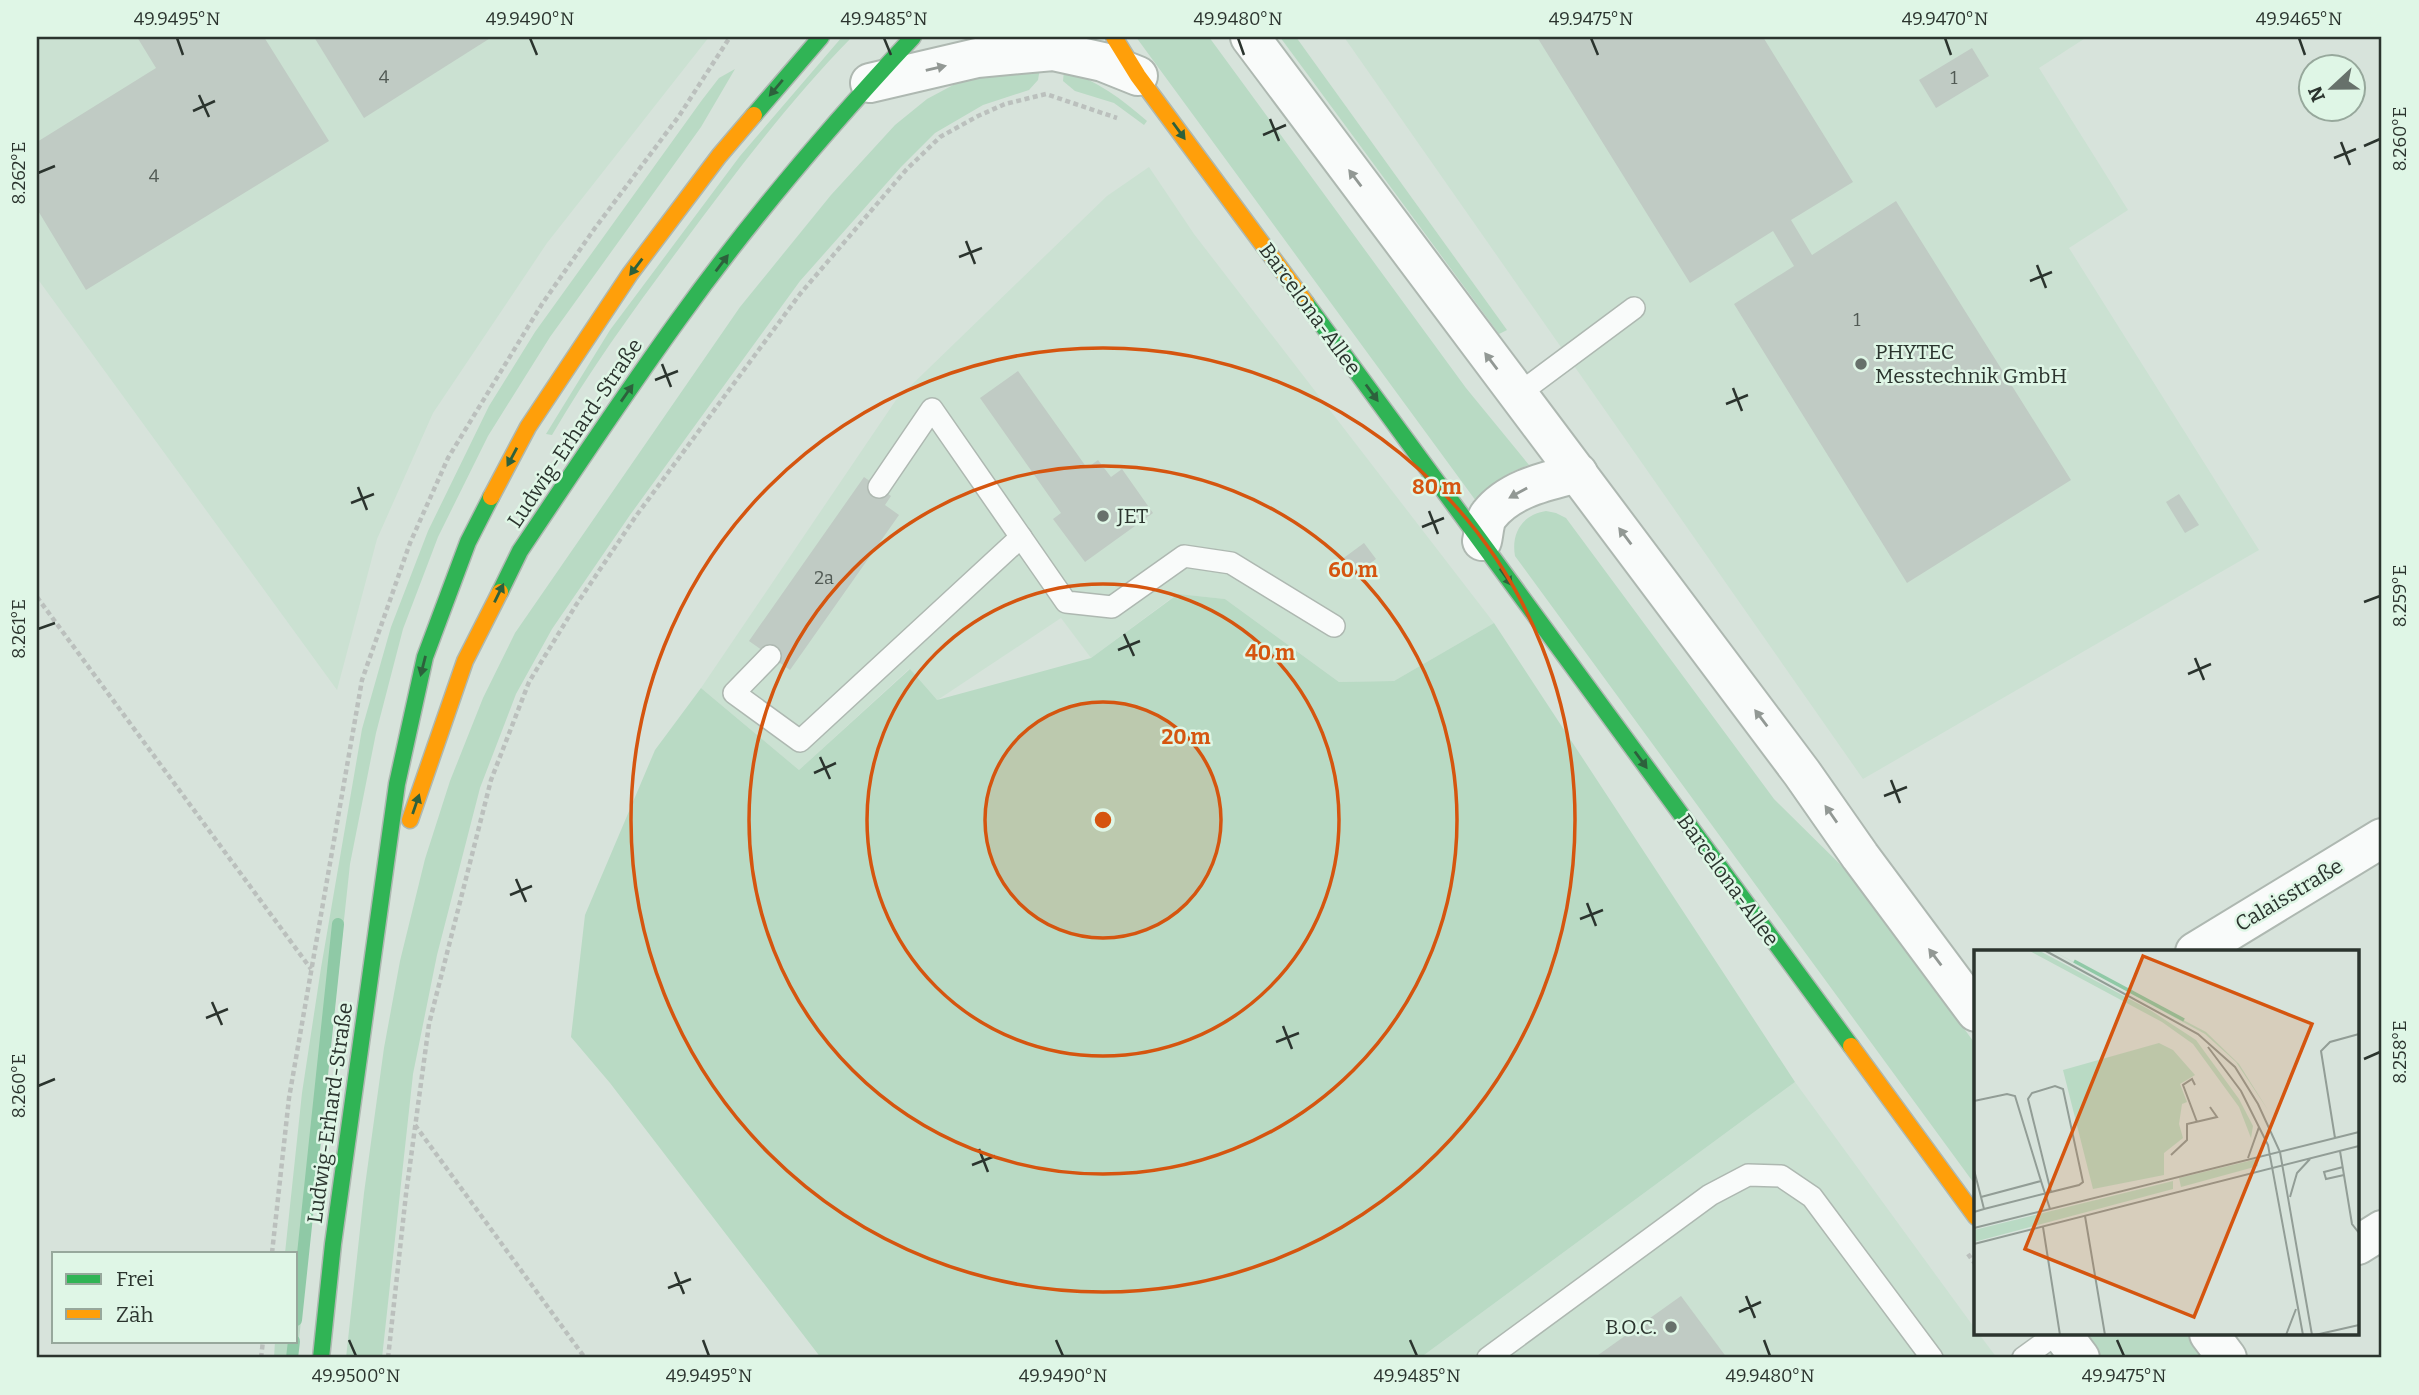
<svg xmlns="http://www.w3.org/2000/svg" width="2419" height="1395" viewBox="0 0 2419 1395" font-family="Bitter,serif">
<rect width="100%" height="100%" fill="#d7e3db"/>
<g fill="#cbe1d2">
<path d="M37,37H709L547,243L433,413L377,539L337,690L37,278Z"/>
<path d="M1344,37H2087L2039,68L2128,210L2069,248L2259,550L1863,779Z"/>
<path d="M1149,167L1194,234L1494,623L1394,681L1339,682L1225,599L1177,594L1091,658L1061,618L936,701L909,669L799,770L701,688L896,400L1107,196Z"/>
<path d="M1795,1082L1976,1330V1334H1979L1997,1358H1420Z"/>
</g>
<g fill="#b9dac4">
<path d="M842,37H852C790,100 737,171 684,242C637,305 591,368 552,435L546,434L610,330L740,156Z"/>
<path d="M1136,37H1209L1466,388L1529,465C1507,472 1490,484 1476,501Z"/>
<path d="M1280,37H1296L1507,330L1499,334Z"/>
<path d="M1040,68L1038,80L1029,90L983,105L935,133L901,167L800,281L630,515L552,629L516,694L480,788L437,955L413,1074L382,1358H346L364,1193L384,1048L400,961L425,859L450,781L483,698L515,633L740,307L831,195L895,125L927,99L957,83L994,70Z"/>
<path d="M735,69L701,127L550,337L488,436L438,537L403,629L376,733L350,864L297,1358H274L275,1341H296V1253H285L302,1093L321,968L362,729L391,627L428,531L489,406L535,332L702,100L719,78Z"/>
<path d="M1064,70C1096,80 1122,99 1147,121L1144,125L1114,103L1075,91L1063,81Z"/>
<path d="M1546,511L1556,513L1566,518L1774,799L1856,880L1976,1045V1186L1515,556C1511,533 1522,515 1546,511Z"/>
<path d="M1178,594L1225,599L1339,682L1394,681L1494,623L1795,1082L1420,1358H821L610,1083L571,1037L585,915L655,750L701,688L799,770L910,669L937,700L1091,658Z"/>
<path d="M2084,1334H2188L2206,1358H2102Z"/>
</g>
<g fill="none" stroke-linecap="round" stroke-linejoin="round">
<g stroke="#8fc9a6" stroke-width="12">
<path d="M296,1320L338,924"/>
<path d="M292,1358L294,1341"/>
</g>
</g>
<g fill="#c0cbc4">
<path d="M137,37H264L329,141L86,290L37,209V142L156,68Z"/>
<path d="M314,37H492L364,118Z"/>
<path d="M1537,37H1763L1853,182L1791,220L1812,255L1896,201L2071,480L1907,583L1734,304L1794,266L1773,231L1690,283Z"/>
<path d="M1972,48L1989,76L1936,108L1919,80Z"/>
<path d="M1018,371L1087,468L1098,460L1111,477L1122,469L1153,513L1085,562L1053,519L1061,513L980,398Z"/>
<path d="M864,477L891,496L885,505L899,515L790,670L749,641Z"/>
<path d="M2179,494L2199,525L2185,533L2166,502Z"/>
<path d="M1364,543L1376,559L1352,576L1341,560Z"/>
<path d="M1681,1296L1727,1358H1594Z"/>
</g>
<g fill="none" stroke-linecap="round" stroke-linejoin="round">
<defs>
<g id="lane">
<path d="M1517,395L1634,308"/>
<path d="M879,487L932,409L1066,602L1112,607L1184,556L1231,563L1334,626"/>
<path d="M770,656L734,693L800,741L1021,537"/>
<path d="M1488,1358L1710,1195L1748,1175L1781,1176L1812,1197L1932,1358"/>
<path d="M2023,1358L2056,1334"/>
</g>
<g id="street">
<path d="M1250,37L1802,773L1860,856L1976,1012"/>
<path d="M870,83L977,58L1053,51L1103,62L1138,76"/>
<path d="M1482,541C1484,533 1484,521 1489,515C1510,488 1548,481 1578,473"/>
<path d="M2195,952L2382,838"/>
<path d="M2358,1245L2382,1230"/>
<path d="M2062,1334L2080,1358"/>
<path d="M2209,1334L2227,1358"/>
</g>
<g id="fast">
<path d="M754,115L821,37"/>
<path d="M1306,303L1851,1046"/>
<path d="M500,592L520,551C572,473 624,395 679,319C750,220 830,126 913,37"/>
<path d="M321,1358L333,1244L397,784L425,657L468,542L491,497"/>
</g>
<g id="slow">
<path d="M1114,37L1138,76L1306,303"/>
<path d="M491,497L528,427L630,274L719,156L754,115"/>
<path d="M410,820L465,661L500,592"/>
<path d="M1851,1046L1976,1217"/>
</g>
</defs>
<use href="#lane" stroke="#aeb8b1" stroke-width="24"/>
<use href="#street" stroke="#aeb8b1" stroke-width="42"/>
<use href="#fast" stroke="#aeb8b1" stroke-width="19"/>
<use href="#slow" stroke="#aeb8b1" stroke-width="19"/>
<g stroke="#bbc0bd" stroke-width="4.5" stroke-dasharray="5 3.5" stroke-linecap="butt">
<path d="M37,597L311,969"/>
<path d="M415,1125L585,1358"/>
<path d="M272,1253L289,1098L362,680L410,543L448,458L542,304L595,228L679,116L730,37"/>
<path d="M1968,1254L1976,1265"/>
<path d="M261,1358L263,1341"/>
<path d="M388,1358L406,1194L429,1024L491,780L529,682L576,605L636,516L800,294L906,170L940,137L978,116L1005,104L1046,94L1117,118"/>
</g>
<use href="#lane" stroke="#f9fbfa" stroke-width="21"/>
<use href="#street" stroke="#f9fbfa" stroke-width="38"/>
<use href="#fast" stroke="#30b455" stroke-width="16"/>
<use href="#slow" stroke="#ff9f0a" stroke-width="16"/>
</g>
<defs><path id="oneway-solid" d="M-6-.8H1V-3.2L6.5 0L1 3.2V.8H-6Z" transform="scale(1.75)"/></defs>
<g fill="#929894">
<use href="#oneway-solid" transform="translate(936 68) rotate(-13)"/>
<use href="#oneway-solid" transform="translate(1355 178) rotate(-127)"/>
<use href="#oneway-solid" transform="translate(1491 361) rotate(-127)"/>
<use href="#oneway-solid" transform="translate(1518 493) rotate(151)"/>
<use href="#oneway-solid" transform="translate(1625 536) rotate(-127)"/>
<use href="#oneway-solid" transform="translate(1761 718) rotate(-127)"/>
<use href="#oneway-solid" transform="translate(1831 814) rotate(-125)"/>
<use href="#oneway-solid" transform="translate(1935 957) rotate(-127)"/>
</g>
<g fill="#2d613c">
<use href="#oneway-solid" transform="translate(776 88) rotate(130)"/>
<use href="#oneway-solid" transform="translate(1179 131) rotate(54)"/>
<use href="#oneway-solid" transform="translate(722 263) rotate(-53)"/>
<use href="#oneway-solid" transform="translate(636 267) rotate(127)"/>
<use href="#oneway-solid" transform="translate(627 393) rotate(-55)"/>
<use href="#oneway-solid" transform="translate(1372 393) rotate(54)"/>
<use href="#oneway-solid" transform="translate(512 457) rotate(118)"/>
<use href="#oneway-solid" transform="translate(1506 577) rotate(54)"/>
<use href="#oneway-solid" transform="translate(499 593) rotate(-64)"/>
<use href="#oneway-solid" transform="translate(423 666) rotate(104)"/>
<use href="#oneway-solid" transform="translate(1641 760) rotate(54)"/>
<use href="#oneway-solid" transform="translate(416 804) rotate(-71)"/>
</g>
<path fill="none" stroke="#2b342e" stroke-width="2.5" d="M177,38L183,55M530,38L537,55M884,38L891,55M1238,38L1244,55M1591,38L1598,55M1945,38L1951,55M2299,38L2305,55M199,95L209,117M193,111L215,101M1270,119L1279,141M1263,135L1286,125M2341,142L2350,165M2364,146L2380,139M2334,158L2356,149M38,173L55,166M966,241L975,264M959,257L982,248M2037,265L2046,288M2030,281L2052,272M662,364L671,387M655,380L678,371M1733,388L1742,411M1726,404L1748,395M358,487L367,510M351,503L374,494M1429,511L1438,534M1422,527L1444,518M2364,602L2380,596M38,629L55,623M1124,634L1134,656M1118,650L1140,641M2195,658L2204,680M2188,674L2211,664M820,757L830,779M814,773L836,763M1891,780L1900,803M1884,796L1907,787M516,879L526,902M510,895L532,886M1587,903L1596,926M1580,919L1603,910M212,1002L222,1025M206,1018L228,1009M1283,1026L1292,1049M1276,1042L1299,1033M2364,1059L2380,1052M38,1086L55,1079M979,1149L988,1172M972,1165L995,1156M675,1272L684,1294M668,1288L691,1279M1746,1296L1755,1318M1739,1312L1761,1302M349,1340L356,1356M703,1340L709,1356M1056,1340L1063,1356M1410,1340L1417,1356M1764,1340L1770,1356M2117,1340L2124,1356"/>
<circle cx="1103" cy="820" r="118" fill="#d5550f" fill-opacity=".12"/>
<g fill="none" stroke="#d5550f" stroke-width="3.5">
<circle cx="1103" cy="820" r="118"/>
<circle cx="1103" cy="820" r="236"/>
<circle cx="1103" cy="820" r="354"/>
<circle cx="1103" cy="820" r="472"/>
</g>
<g fill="#67716b" stroke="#dff6e6" stroke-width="2.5">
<circle cx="1861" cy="364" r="7"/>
<circle cx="1103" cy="516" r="7"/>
<circle cx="1671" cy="1327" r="7"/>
</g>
<g text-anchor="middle" stroke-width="5" stroke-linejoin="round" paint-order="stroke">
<g font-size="18" fill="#515a54">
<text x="384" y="83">4</text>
<text x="1954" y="84">1</text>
<text x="154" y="182">4</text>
<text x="1857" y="326">1</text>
<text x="824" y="584">2a</text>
</g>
<g font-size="21" fill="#2b342e" stroke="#dff6e6">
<text transform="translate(1310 309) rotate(54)" y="7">Barcelona-Allee</text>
<text transform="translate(575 433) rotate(-56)" y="7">Ludwig-Erhard-Straße</text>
<text transform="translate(1728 880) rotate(54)" y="7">Barcelona-Allee</text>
<text transform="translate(2289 895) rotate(-31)" y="7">Calaisstraße</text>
<text transform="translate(330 1113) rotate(-82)" y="7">Ludwig-Erhard-Straße</text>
</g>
<g font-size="21" fill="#2b342e" stroke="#dff6e6" text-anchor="start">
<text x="1875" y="359">PHYTEC<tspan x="1875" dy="24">Messtechnik GmbH</tspan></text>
<text x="1117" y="523">JET</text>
<text x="1657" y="1334" text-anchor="end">B.O.C.</text>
</g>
</g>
<g transform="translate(1974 950)">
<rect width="385" height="385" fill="#d7e3db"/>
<path d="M54,0H64L176,60L222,90L265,149L279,176L277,188L265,157L219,94L188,72ZM77,0L232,82L265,114L294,160L262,112L231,84ZM185,93L199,100L221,125L206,134L213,152L208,154L205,174L209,188L190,203V225L119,239L89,120ZM283,209L284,216L207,237L205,228ZM199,231V239L0,292V280Z" fill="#b9dac4"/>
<path fill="none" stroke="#8fc9a6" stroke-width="3.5" d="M100,11L210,70"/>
<path fill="none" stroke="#929d96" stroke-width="2" d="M70,0L224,84L261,117L284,154L306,202L338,385M234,97L267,141L294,195L329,385M221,135L218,129L209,135L223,172M0,151L33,144L41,146L67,231M361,188L347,101L356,92L385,84M366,201L378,274L385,283M197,205L213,190V174L243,167L236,157M274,208L285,177M369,217L350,222L352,229L370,225M0,220L7,247M316,247L323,223L336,209M10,259L7,247L67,231L76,259M0,262L10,259L77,242L105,235L109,232L89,139L81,136L58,143L54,149L77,242M111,266L131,385M69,277L86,385M0,278L385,182M0,294L385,196M312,385L322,359M341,385L385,375"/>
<path fill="#d5550f" fill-opacity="0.15" stroke="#d5550f" stroke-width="3.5" d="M169,6L338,74L220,367L51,299Z"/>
<rect width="385" height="385" fill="none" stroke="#2b342e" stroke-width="3.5"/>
</g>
<circle cx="1103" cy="820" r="10" fill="#d5550f" stroke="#dff6e6" stroke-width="3.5"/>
<g font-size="21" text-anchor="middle" font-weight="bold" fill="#d5550f" stroke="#dff6e6" stroke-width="5" stroke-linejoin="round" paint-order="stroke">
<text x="1437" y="494">80 m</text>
<text x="1353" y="577">60 m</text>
<text x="1270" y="660">40 m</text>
<text x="1186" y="744">20 m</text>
</g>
<rect width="2419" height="1395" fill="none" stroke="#dff6e6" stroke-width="77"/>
<rect x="52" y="1252" width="245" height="91" fill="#dff6e6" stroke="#97a89c" stroke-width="2"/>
<rect x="66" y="1274" width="35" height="10" fill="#30b455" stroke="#97a89c" stroke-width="2"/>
<text x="116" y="1286" font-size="21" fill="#2b342e">Frei</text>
<rect x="66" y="1309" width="35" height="10" fill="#ff9f0a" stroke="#97a89c" stroke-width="2"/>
<text x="116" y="1322" font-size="21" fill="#2b342e">Zäh</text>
<g transform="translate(2332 88) rotate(248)"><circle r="33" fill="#dff6e6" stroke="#97a89c" stroke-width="2"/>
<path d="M0-5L12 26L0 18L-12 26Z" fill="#67716b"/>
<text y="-10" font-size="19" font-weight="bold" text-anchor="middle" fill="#2b342e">N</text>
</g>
<rect x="38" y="38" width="2342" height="1318" fill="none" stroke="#2b342e" stroke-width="2.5"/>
<g font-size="18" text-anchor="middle" fill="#2b342e">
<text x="177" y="25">49.9495°N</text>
<text x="530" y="25">49.9490°N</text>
<text x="884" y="25">49.9485°N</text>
<text x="1238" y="25">49.9480°N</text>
<text x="1591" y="25">49.9475°N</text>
<text x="1945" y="25">49.9470°N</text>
<text x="2299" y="25">49.9465°N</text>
<text transform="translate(2400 139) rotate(-90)" y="6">8.260°E</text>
<text transform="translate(19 173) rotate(-90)" y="6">8.262°E</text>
<text transform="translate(2400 596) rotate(-90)" y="6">8.259°E</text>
<text transform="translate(19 629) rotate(-90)" y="6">8.261°E</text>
<text transform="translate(2400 1052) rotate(-90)" y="6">8.258°E</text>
<text transform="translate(19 1086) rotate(-90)" y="6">8.260°E</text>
<text x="356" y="1382">49.9500°N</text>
<text x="709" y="1382">49.9495°N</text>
<text x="1063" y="1382">49.9490°N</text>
<text x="1417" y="1382">49.9485°N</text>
<text x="1770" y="1382">49.9480°N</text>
<text x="2124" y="1382">49.9475°N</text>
</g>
</svg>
